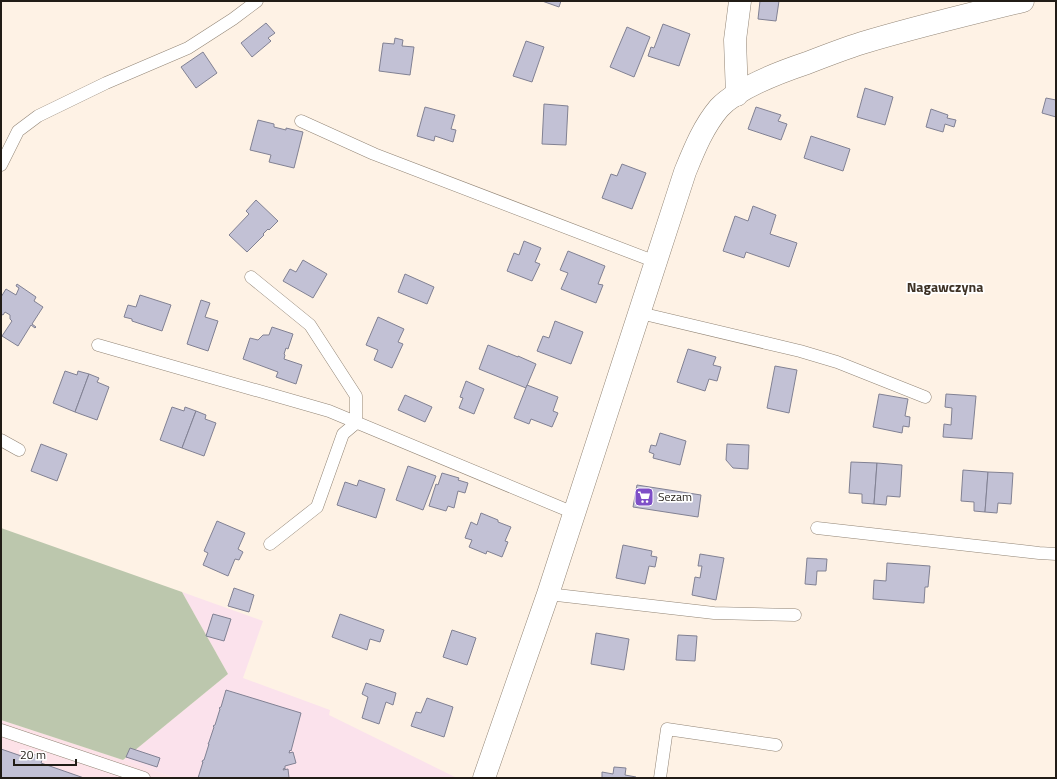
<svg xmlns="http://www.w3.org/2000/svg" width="1057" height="779" viewBox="0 0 1057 779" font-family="'Titillium Web',sans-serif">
<rect width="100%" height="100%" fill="#fef2e5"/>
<path fill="#fbe2ec" d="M182,592L263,621L243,678L330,710L329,715L457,778H175L123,760L228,674Z"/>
<path fill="#fde2e8" d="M1,720L123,760L175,778H1Z"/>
<path fill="#bcc7ad" d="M1,528L182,592L228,674L123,760L1,720Z"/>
<g fill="#c2c1d5" stroke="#818193">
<path d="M542,1H561L559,7Z"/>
<path d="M760,1H779L776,21L758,19Z"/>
<path d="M266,23L275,33L268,38L271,41L252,57L241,43Z"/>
<path d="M663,24L690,34L679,66L648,56L651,47L654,48Z"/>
<path d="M627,27L650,37L634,77L610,67Z"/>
<path d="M395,38L403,40L402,46L414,47L410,75L379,71L383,43L394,44Z"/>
<path d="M526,41L544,47L532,82L513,76Z"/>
<path d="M203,52L217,73L196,88L181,67Z"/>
<path d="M865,88L893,97L885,125L857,117Z"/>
<path d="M1046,98L1056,100V117L1042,113Z"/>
<path d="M544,104L568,106L566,145L542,144Z"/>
<path d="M425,107L455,115L451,129L456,130L453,142L435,136L434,141L417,136Z"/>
<path d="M756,107L781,115L778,121L787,124L781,140L748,129Z"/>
<path d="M931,109L948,115L947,118L956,120L954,127L945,124L943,132L926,127Z"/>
<path d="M258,120L274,124V127L286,130V128L303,132L294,168L269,162L271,155L250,150Z"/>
<path d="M811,136L850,149L843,171L804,158Z"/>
<path d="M622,164L646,173L632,209L602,198L611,174L617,176Z"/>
<path d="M256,200L278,221L269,230L268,229L263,234L264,235L247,252L229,235L249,214L246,211Z"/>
<path d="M753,206L776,215L770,234L797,243L789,267L746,252L744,258L723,251L735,216L748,221Z"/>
<path d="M524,241L541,248L535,262L540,264L532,281L507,271L514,253L519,255Z"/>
<path d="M568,251L605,266L598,284L603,285L596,303L561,289L568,273L560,270Z"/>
<path d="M303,260L327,274L313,298L283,281L290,269L296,272Z"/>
<path d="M405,274L434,287L427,304L398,292Z"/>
<path d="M17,284L36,297L34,301L43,307L32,324L36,327L35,328L31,325L18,346L2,336L12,321L10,319V315L5,312L3,315L1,314V297L6,289L16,295L19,288L16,286Z"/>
<path d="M140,295L171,305L162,331L132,321V319L124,317L128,305L136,307Z"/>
<path d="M201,300L210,303L205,317L218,321L208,351L187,344Z"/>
<path d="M378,317L404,329L398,342L403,344L392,368L374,360L378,350L366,345Z"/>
<path d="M555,321L583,332L571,364L537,351L543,336L549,338Z"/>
<path d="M272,327L293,334L288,349L286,348L284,354L285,355L284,359L302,365L296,384L276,377L278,372L243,359L250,338L258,340L263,335H269Z"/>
<path d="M488,345L518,357V356L536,364L526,388L479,369Z"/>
<path d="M688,349L716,357L713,365L721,367L717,381L709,379L705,391L677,382Z"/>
<path d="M775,366L797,370L789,413L767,408Z"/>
<path d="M65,371L77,375L78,371L89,374L75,412L53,403Z"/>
<path d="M89,374L99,378L97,382L109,387L97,420L75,412Z"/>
<path d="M466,381L484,389L474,414L459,408L463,398L460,397Z"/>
<path d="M527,385L558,397L553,411L558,413L552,427L531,419L529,424L514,418Z"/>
<path d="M879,394L908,399L905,416L910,417L909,427L903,426L902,433L873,427Z"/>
<path d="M946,394L976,396L972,439L943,437L944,424L951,425L952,408L945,407Z"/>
<path d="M405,395L432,407L425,422L398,410Z"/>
<path d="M172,407L184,411L185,407L196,411L182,448L160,440Z"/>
<path d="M196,411L206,415L205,419L216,423L204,456L182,448Z"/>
<path d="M660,433L686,441L680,465L653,458L654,454L649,452L651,445L656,446Z"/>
<path d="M41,444L67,454L57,481L31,471Z"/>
<path d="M727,444L749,445L748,469L733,468L726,460Z"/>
<path d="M851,462L877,463L874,504L862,503V494L849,493Z"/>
<path d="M877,463L902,465L900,497L887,496L886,505L874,504Z"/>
<path d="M408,466L436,476L423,510L396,500Z"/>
<path d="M963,470L988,472L985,512L974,511V502L961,501Z"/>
<path d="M988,472L1013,473L1011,504L998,503L997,513L985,512Z"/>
<path d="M442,473L459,478L458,480L468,483L465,493L458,491L454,508L448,506L446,511L429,506L436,484L438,485Z"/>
<path d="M359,480L385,489L376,518L337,505L345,482L357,486Z"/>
<path d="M637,485L701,495L698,517L633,507Z"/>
<path d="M481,513L498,520V522L511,527L505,541L508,542L502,557L487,551L486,554L469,547L472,540L465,538L471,522L477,525Z"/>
<path d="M217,521L245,533L238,549L243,552L239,560L235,559L228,576L203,565L208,553L204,551Z"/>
<path d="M623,545L652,551L651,556L657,557L655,567L649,566L645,584L616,578Z"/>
<path d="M700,554L724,558L716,600L692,595L695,577L700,578L702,566H698Z"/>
<path d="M807,558L827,559L826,571H817L816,585L805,584Z"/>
<path d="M887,563L930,566L928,587H925L924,603L873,599L874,580L886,581Z"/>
<path d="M234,588L254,595L249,612L228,606Z"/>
<path d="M213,614L231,619L224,641L206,636Z"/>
<path d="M340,614L384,630L380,642L370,639L367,650L332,637Z"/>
<path d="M452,630L476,638L467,665L443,657Z"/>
<path d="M596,633L629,639L624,670L591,664Z"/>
<path d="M678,635L697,636L695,661L676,660Z"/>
<path d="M366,683L396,693L393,705L386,702L379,724L362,718L368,697L362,694Z"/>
<path d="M226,690L301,713L291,751L290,750L289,753L293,752L296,763L285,766V769L284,768L283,770L288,769L289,778H198L203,762H202L203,760H204L209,744H208L209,742L214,727L213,726L215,725L220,709L219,708L221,707Z"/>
<path d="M427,698L453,707L444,737L411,726L416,712L421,713Z"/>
<path d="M130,748L160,758L157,767L126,757Z"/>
<path d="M1,749L30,759L32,754L43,757L41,763L84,778H1Z"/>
<path d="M614,767L626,768L625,775L636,777L635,778H602V772L613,774Z"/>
</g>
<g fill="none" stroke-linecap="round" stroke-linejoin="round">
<defs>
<g id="service">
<path d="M301,121L374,154L656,262"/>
<path d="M1,165L18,131L38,116L106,83L188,48L233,19L257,1"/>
<path d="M251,277L310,325L356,396V423L343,434L317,507L270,544"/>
<path d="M640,313L800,351L837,362L925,397"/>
<path d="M98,345L329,411L574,513"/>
<path d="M1,440L19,450"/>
<path d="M817,528L1039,553L1056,554"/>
<path d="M548,594L714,613L795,615"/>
<path d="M1,730L144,778"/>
<path d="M660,778L667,729L776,745"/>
</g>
<path id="minor" d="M737,95L735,40L740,1"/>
<path id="tertiary" d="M484,778L548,594L685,172C694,150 703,127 719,108C739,87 780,72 807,63C825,56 843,49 862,43C915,27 969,14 1023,1"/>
</defs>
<use href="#service" stroke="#928576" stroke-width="13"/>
<use href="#minor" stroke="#928576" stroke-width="23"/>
<use href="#tertiary" stroke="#928576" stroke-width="23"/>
<use href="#service" stroke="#fff" stroke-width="12"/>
<use href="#minor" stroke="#fff" stroke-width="22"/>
<use href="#tertiary" stroke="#fff" stroke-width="22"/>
</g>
<defs>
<symbol id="supermarket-square" viewBox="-11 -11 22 22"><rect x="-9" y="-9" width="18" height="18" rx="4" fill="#7e4fc7" stroke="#fff"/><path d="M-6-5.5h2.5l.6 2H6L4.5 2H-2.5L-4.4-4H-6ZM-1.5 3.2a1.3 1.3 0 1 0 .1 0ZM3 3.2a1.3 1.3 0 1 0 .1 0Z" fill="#fff"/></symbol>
</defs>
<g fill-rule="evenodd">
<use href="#supermarket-square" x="633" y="486" width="22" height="22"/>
</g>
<g text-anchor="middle" stroke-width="3.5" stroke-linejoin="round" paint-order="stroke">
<g font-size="12" fill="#211c16" stroke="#fff" text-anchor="start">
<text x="658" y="501">Sezam</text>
</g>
<g font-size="14" font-weight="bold" fill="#3d3124" stroke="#fff">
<text x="945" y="292">Nagawczyna</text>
</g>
</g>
<rect width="1057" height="779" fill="none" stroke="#211c16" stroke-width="4"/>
<path d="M14 759v6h62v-6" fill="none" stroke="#211c16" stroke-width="2"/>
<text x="20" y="759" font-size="12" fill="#211c16" stroke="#ffffff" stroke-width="3" paint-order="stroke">20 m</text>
</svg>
